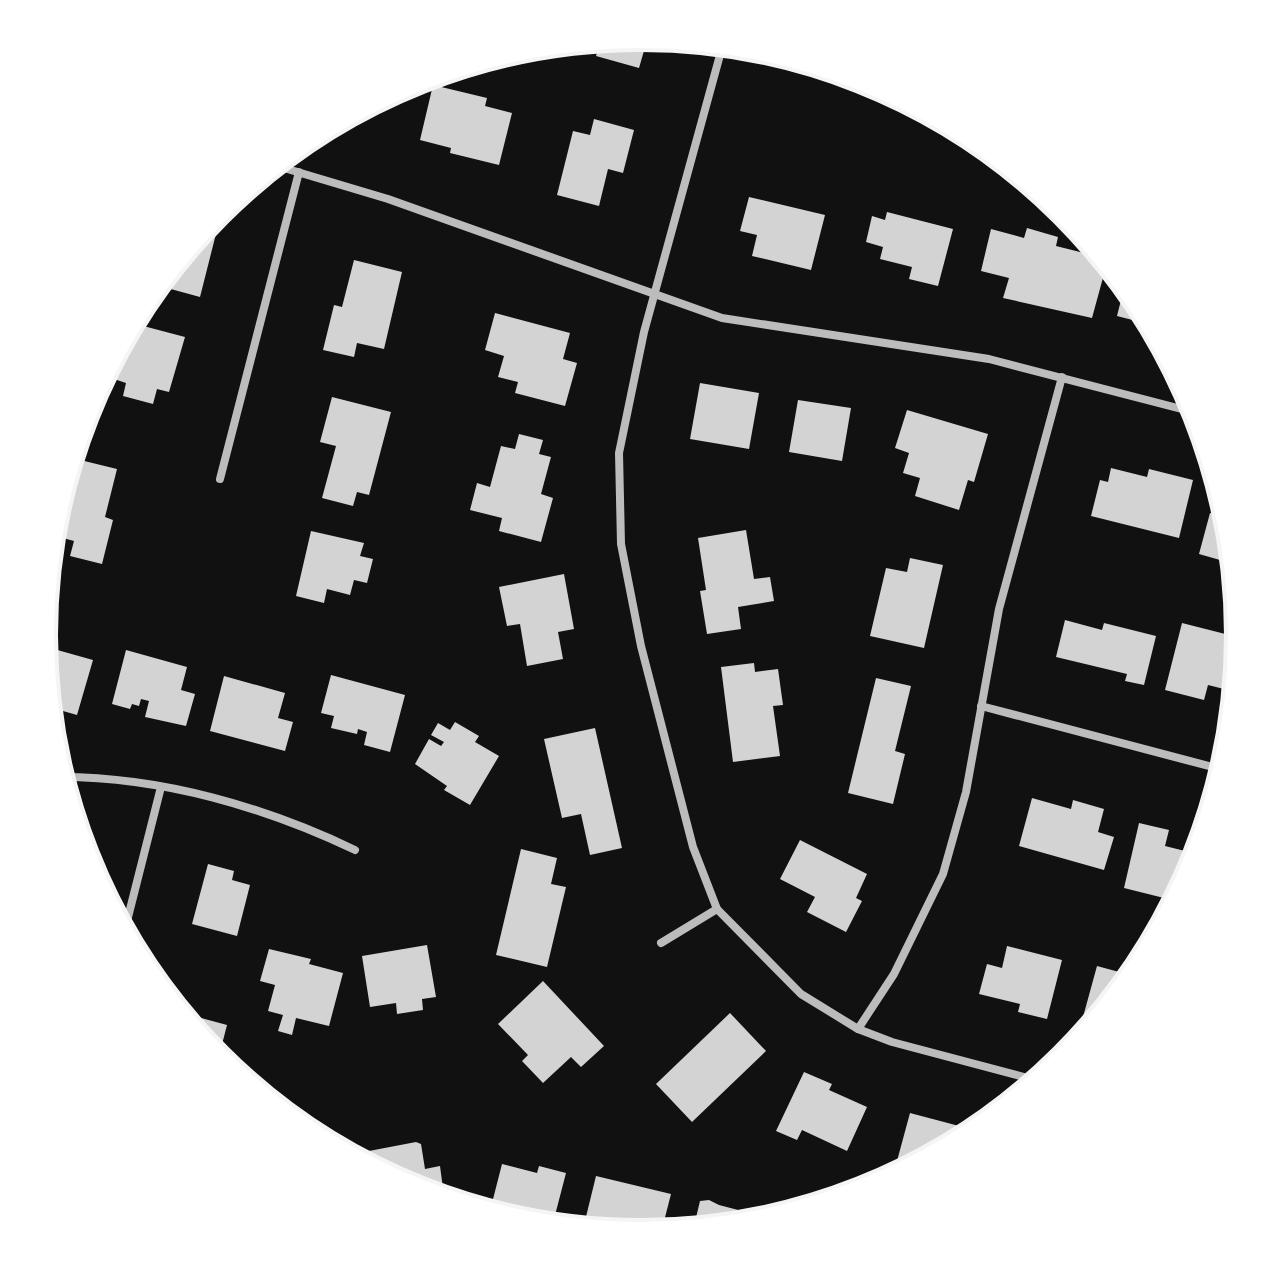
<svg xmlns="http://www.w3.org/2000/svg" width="1283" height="1271" viewBox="0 0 1283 1271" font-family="'IBM Plex Serif',serif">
<rect width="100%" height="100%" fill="#111"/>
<g fill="#d3d3d3">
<path d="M648,37L639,68L596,56L601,40Z"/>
<path d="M788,56L831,69L829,74L786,62Z"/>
<path d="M433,85L487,98L485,106L512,113L499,165L450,153L451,148L420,140Z"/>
<path d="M594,119L634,130L623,173L608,169L599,206L557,195L573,131L590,135Z"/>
<path d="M749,197L825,215L811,270L752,256L757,235L740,231Z"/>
<path d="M887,212L953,229L938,286L909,279L912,267L880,259L883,247L866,242L872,216L885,220Z"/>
<path d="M211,220L219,222L200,297L167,288L171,273L168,272Z"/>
<path d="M1027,228L1058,237L1056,246L1104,258L1107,263L1092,318L1003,298L1009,278L981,271L991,229L1024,238Z"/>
<path d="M354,260L402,272L384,349L357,343L354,357L323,350L334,305L342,307Z"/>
<path d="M1125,284L1140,303L1158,335L1145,332L1148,324L1117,316Z"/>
<path d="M495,313L570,333L563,359L577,363L565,406L515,393L518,382L498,377L504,356L485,350Z"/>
<path d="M132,323L185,337L169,392L157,389L153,404L123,396L126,383L114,379Z"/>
<path d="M700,383L759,393L749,449L690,439Z"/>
<path d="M332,397L391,412L369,495L357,492L353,506L322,498L336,446L320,442Z"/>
<path d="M798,400L851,408L842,461L789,452Z"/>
<path d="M907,410L988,434L974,482L968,480L959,510L915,496L920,478L903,473L909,453L895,448Z"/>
<path d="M519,434L543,440L539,454L551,457L541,494L553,498L541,542L499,531L502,518L470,510L477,483L490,487L501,446L515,449Z"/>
<path d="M72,458L117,469L105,517L113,520L102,564L70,556L74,541L52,535Z"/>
<path d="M1111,468L1147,477L1149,469L1193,480L1179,538L1091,516L1100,480L1108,482Z"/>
<path d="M1227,512L1230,519L1234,564L1199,554L1210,513L1225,518Z"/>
<path d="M746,530L754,579L770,577L774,601L738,607L741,629L707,634L700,591L706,590L698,538Z"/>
<path d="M311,531L364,543L360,556L373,559L367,583L354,580L350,595L327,589L324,603L296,596Z"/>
<path d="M910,558L943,565L924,648L870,636L886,568L907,572Z"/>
<path d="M564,574L574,629L558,632L563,659L527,666L520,624L507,626L499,587Z"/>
<path d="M1065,620L1102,630L1104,623L1156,636L1144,685L1125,681L1127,674L1056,657Z"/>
<path d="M1182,623L1241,638L1238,670L1233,669L1228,690L1208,685L1204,700L1165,690Z"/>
<path d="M43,646L93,660L77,715L49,707Z"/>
<path d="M126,650L187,667L181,690L195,694L186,726L145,717L149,701L141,699L139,706L132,704L130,709L112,704Z"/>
<path d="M754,663L755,672L778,669L783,705L773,706L780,756L733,762L721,667Z"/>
<path d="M331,675L405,695L390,752L364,745L367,732L358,729L357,734L331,728L334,716L321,713Z"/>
<path d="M224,676L285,693L278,718L293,722L285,751L210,731Z"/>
<path d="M876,678L911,686L895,751L905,754L893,804L848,793Z"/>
<path d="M455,722L479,736L475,742L499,756L470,805L444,790L447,786L415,764L429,739L441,746L444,742L431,735L438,723L450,730Z"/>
<path d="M595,728L622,848L590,855L581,814L562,818L544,739Z"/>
<path d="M1032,798L1071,809L1073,800L1104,809L1098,832L1114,837L1104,870L1019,846Z"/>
<path d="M1139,823L1169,830L1165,846L1189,852L1186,861L1196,863L1176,901L1124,888Z"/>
<path d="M800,840L867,874L856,898L862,901L846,932L807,912L815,897L780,879Z"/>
<path d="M521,849L557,858L551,884L566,887L547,967L496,955Z"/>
<path d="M208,864L234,871L232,880L250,885L237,936L192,924Z"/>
<path d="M427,945L436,997L422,999L423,1010L397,1014L396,1003L370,1007L362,956Z"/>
<path d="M1007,946L1062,960L1047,1019L1018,1012L1020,1004L979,994L987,964L1002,968Z"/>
<path d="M269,949L311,959L309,964L343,973L329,1026L296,1018L292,1035L278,1031L283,1015L268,1011L275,985L260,981Z"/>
<path d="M1097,966L1134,976L1097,1020L1083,1017Z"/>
<path d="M543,981L604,1046L581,1067L571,1057L543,1083L522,1061L528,1055L498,1024Z"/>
<path d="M179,1012L227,1025L218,1060L217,1059Z"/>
<path d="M730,1013L766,1051L692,1122L656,1084Z"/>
<path d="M804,1072L832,1084L829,1090L867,1107L847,1151L802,1130L797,1140L776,1131Z"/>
<path d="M910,1113L978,1131L915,1166L897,1161Z"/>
<path d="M416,1142L421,1144L425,1169L440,1166L444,1196L412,1189L348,1155Z"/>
<path d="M502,1164L537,1173L539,1166L566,1173L553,1223L491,1207Z"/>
<path d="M596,1176L671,1194L661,1233L641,1235L583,1229Z"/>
<path d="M709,1200L719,1205L773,1219L693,1230L700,1201Z"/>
</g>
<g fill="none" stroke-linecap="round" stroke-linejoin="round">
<g stroke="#bcbcbc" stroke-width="8">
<path d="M723,44L644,332L619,453L621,544L641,646L693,847L717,909L801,994L858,1029L892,1042L1039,1081"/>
<path d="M274,165L388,199L722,318L989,359L1197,413"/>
<path d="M220,479L299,172"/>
<path d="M981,706L1224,770"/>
<path d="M61,777C162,777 265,807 355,850"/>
<path d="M124,933L161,787"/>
<path d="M661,943L717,909"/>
<path d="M858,1029L894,974L943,874L966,792L999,609L1062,377"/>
</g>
</g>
<path d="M0 0H1283V1271H0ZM56 635a585 585 0 1 1 1170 0a585 585 0 1 1-1170 0Z" fill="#fff" fill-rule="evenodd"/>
<path fill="none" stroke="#f5f5f5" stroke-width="4" d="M56 635a585 585 0 1 1 1170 0a585 585 0 1 1-1170 0Z"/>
</svg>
